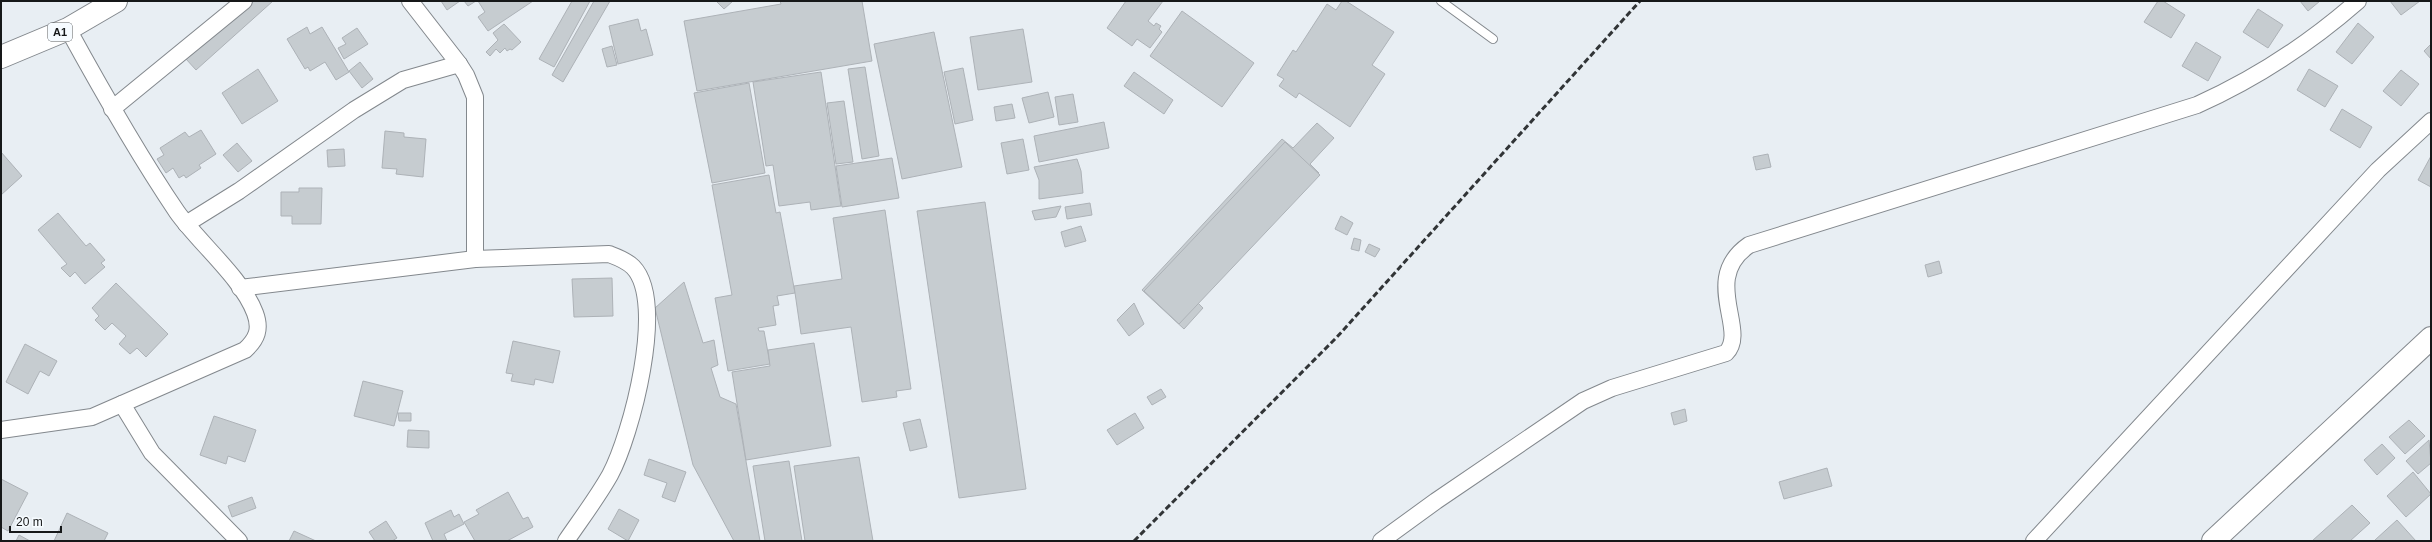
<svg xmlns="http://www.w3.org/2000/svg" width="2432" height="542" viewBox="0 0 2432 542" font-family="Arial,sans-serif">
<rect width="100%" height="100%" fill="#e8eef3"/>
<g fill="#c6ccd0" stroke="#adb2b7">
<path d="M251,1H273L196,70L186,59Z"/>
<path d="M441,1H460L447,10Z"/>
<path d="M464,1H476L468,6Z"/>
<path d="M478,1H533L488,31L478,17L485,12Z"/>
<path d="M572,1H590L554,67L539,59Z"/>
<path d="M594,1H610L563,82L552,75Z"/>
<path d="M716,1H733L724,9Z"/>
<path d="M780,1H862L872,61L697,91L684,21L781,4Z"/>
<path d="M1126,1H1163L1148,21L1154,26L1156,23L1161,26L1159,29L1162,32L1150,48L1137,39L1132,46L1107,28Z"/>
<path d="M1342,1H1346L1394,32L1372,65L1385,74L1350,127L1299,93L1296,98L1279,86L1284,79L1277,75L1293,50L1296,52L1327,4L1336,10Z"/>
<path d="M2158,1H2163L2185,15L2171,38L2144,22Z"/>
<path d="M2300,1H2320L2308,11Z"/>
<path d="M2390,1H2420L2401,15Z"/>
<path d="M2258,9L2283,25L2268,48L2243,32Z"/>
<path d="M1182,11L1254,63L1222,107L1150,56Z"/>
<path d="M638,19L641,31L646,29L653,55L618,64L609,26Z"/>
<path d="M2358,23L2374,37L2352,64L2336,52Z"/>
<path d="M504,24L521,42L512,50L510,49L507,51L505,48L500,53L496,49L490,56L486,52L498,40L493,33Z"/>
<path d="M307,27L310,34L322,27L349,72L336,80L325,62L310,71L308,67L305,69L287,39Z"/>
<path d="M357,28L368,44L344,59L338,48L346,44L342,38Z"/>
<path d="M1023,29L1032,82L978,90L970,37Z"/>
<path d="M934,32L962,167L902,179L874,44Z"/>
<path d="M2196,42L2221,57L2208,81L2182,66Z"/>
<path d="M2431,44V59L2424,51Z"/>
<path d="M612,46L617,65L607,67L602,49Z"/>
<path d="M360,62L373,79L362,88L349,71Z"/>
<path d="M865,67L879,156L862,159L848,69Z"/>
<path d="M963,68L973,120L955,124L944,72Z"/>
<path d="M258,69L278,101L242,124L222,93Z"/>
<path d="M2309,69L2338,86L2325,107L2297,90Z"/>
<path d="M2401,70L2419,84L2401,106L2383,91Z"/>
<path d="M821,72L841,206L811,210L810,202L779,206L773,165L766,166L753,82Z"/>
<path d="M1134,72L1173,100L1164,114L1124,86Z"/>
<path d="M749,83L765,173L712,183L694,93Z"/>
<path d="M1048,92L1054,117L1029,123L1022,98Z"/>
<path d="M1073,94L1078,122L1059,125L1055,97Z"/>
<path d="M844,101L853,162L836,164L827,103Z"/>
<path d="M1012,104L1015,118L996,121L994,107Z"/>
<path d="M2342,109L2372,127L2360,148L2330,130Z"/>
<path d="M1104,122L1109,148L1039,162L1034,136Z"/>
<path d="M1317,123L1334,138L1310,164L1319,173L1198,303L1203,308L1184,329L1142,290L1282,139L1293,148Z"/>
<path d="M201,130L216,154L199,165L201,168L186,178L184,175L179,178L173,168L166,173L157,159L164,155L160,148L185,132L189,137Z"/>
<path d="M385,131L404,133V137L426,139L423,177L396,174L397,169L382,168Z"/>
<path d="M1023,139L1029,170L1007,174L1001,143Z"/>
<path d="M1285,142L1320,175L1179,324L1144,291Z"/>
<path d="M237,143L252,161L238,172L223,155Z"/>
<path d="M344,149L345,166L328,167L327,150Z"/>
<path d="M1,152L22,176L1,195Z"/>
<path d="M1768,154L1771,167L1756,170L1753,157Z"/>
<path d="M2431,156V187L2418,180Z"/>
<path d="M892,158L899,198L842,207L836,166Z"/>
<path d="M1077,159L1081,171L1083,193L1039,199V180L1034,167Z"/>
<path d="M769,175L776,213L780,212L795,293L777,296L779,305L773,306L776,325L758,328L759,331H764L770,364L728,371L715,298L732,295L712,185Z"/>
<path d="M299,188H322L321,224H292V216H281V192H299Z"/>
<path d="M985,202L1026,489L959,498L917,211Z"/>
<path d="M1090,203L1092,215L1067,219L1065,207Z"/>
<path d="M1061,206L1056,217L1035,220L1032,211Z"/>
<path d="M885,210L911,389L896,391L897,397L862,402L851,327L801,334L794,286L842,279L833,218Z"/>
<path d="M58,213L86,246L90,243L105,260L101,263L105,267L85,284L75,272L70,277L61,268L67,264L38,230Z"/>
<path d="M1341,216L1353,223L1347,235L1335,229Z"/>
<path d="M1081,226L1086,241L1065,247L1061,232Z"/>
<path d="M1354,238L1361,240L1359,251L1351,249Z"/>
<path d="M1369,244L1380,249L1375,257L1365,252Z"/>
<path d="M1939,261L1942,273L1928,277L1925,265Z"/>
<path d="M612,278L613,316L574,317L572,279Z"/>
<path d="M684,282L703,343L714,340L718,365L711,368L720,397L736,404L760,541H734L693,465L655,308Z"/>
<path d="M116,283L168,334L146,357L137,348L130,354L119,344L126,336L112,323L105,330L95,320L99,316L92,308Z"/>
<path d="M1134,303L1144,324L1129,336L1117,320Z"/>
<path d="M513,341L560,351L553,383L535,379L534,385L511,381L513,374L506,373Z"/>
<path d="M814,343L831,446L746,460L732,372L770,366L768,350Z"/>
<path d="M25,344L57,361L49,376L40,371L28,394L6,382Z"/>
<path d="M363,381L403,391L394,426L354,416Z"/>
<path d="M1161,389L1166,397L1152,405L1147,397Z"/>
<path d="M1685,409L1687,421L1674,425L1671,413Z"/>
<path d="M398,413H411V421H399Z"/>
<path d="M1135,413L1144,428L1117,445L1107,430Z"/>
<path d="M214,416L256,430L245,462L228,456L226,464L200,455Z"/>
<path d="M920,419L927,447L910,451L903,423Z"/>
<path d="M2409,420L2425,436L2405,454L2389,437Z"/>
<path d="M408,430L429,431V448L407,447Z"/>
<path d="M2429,440L2431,463L2418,474L2406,461Z"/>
<path d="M2382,444L2395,458L2377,475L2364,460Z"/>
<path d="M859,457L873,541H805L794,466Z"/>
<path d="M649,459L686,472L675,502L662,497L667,483L644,475Z"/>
<path d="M789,461L802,541H765L753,466Z"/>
<path d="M1827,468L1832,486L1784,499L1779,482Z"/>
<path d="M2413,472L2431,494L2406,517L2387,496Z"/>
<path d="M1,479L28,493L8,531L1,527Z"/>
<path d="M508,492L523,519L528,517L533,527L507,541H475L464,522L479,514L476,510Z"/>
<path d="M252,497L256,508L232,517L228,506Z"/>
<path d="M2352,505L2370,523L2350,541H2312Z"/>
<path d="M619,509L639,520L628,541L608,529Z"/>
<path d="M451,510L454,517L459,514L464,524L444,534L447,541H433L425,523Z"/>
<path d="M67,513L108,533L104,541H54Z"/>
<path d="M2397,520L2416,541H2376L2375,540Z"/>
<path d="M386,521L397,538L392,541H375L369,532Z"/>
<path d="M294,531L316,541H289Z"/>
<path d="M19,535L30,541H16Z"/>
</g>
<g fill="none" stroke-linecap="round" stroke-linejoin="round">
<defs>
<path id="lane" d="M1441,1L1493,39"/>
<g id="street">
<path d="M410,1L459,64L466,75L475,97V259"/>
<path d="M112,109L244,1"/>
<path d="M186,224L239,191L354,110L403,80L459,64"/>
<path d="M240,288L475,259L609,254C617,257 626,260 633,267C667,302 631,436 610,475C597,498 581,519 566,541"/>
<path d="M122,404L152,453L239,541"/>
<path d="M1,430L92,417L245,350C257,339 261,329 255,313C242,278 199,243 177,212C137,153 102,91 68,29"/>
<path d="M1381,541L1436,501L1583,401L1612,388L1726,353C1749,330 1700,279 1749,245L2197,105C2255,79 2310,43 2358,1"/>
<path d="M2034,541L2378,170L2431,121"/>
</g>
<path id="secondary" d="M2213,541L2431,338"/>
<path id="highway" d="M1,57L68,29L116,1"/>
</defs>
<use href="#lane" stroke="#83888d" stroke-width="10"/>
<use href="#street" stroke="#83888d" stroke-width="18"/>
<use href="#secondary" stroke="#83888d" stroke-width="24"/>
<use href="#highway" stroke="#83888d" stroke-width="24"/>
<use href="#lane" stroke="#fff" stroke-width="8"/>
<use href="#street" stroke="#fff" stroke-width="16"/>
<use href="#secondary" stroke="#fff" stroke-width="22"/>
<use href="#highway" stroke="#fff" stroke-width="22"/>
<path stroke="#313436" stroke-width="3" stroke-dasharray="6 3" stroke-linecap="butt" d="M1134,541L1337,337L1640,1"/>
</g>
<g text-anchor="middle" stroke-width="3.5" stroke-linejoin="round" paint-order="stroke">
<rect fill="#f6fbff" stroke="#595c5e" stroke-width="1" x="48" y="23" width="24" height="18" rx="3"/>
<g font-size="11" font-weight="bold" fill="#161819">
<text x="60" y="36">A1</text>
</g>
</g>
<rect width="2432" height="542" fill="none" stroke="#161819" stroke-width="4"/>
<path d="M10 526v6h51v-6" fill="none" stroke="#161819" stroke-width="2"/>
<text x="16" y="526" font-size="12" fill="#161819" stroke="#f6fbff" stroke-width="3" paint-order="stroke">20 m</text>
</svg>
